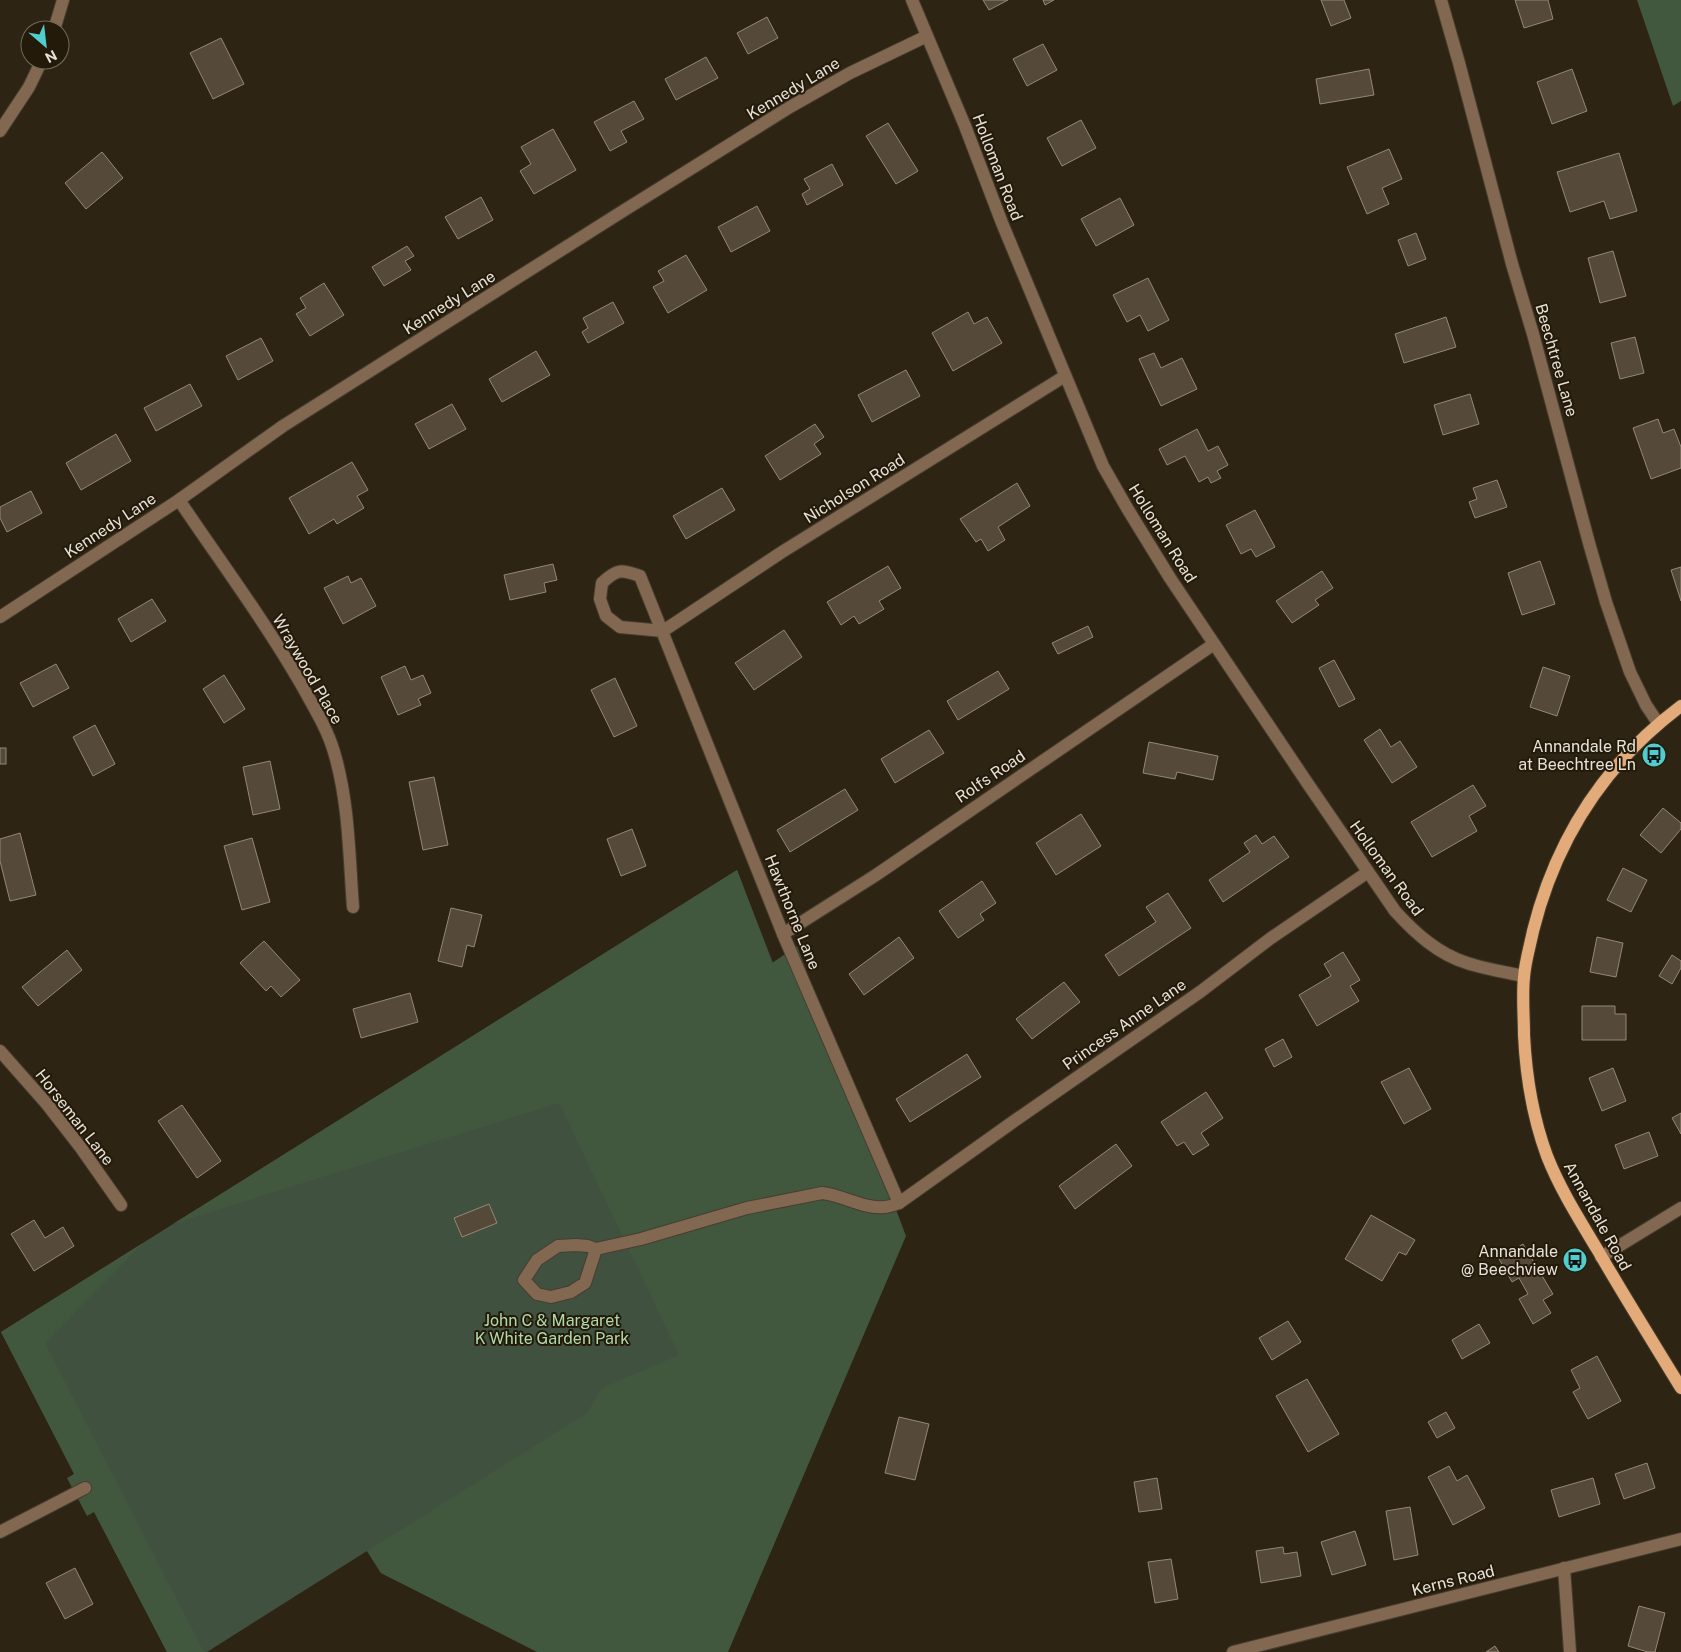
<svg xmlns="http://www.w3.org/2000/svg" width="1681" height="1652" viewBox="0 0 1681 1652" font-family="'Public Sans',sans-serif">
<rect width="100%" height="100%" fill="#2d2414"/>
<path fill="#41513f" d="M737,870L773,963L728,1652H537L381,1573L367,1551L207,1652H167L1,1332Z"/>
<g fill="#41573e">
<path d="M1637,0H1681V101L1673,106Z"/>
<path d="M737,870L772,963L797,946L906,1236L728,1652H538L381,1573L367,1551L587,1413L602,1388L679,1355L559,1103L173,1224Z"/>
<path d="M143,1243L45,1343L204,1652H167L94,1512L87,1516L67,1478L74,1474L1,1332Z"/>
</g>
<g fill="#554a39" stroke="#948875">
<path d="M983,0H1008L989,10Z"/>
<path d="M1043,0H1054L1045,5Z"/>
<path d="M1321,0H1344L1351,18L1331,26Z"/>
<path d="M1515,0H1548L1553,19L1524,28Z"/>
<path d="M767,17L778,38L748,54L737,33Z"/>
<path d="M221,38L244,84L213,99L190,53Z"/>
<path d="M1043,44L1057,70L1027,86L1013,59Z"/>
<path d="M706,57L718,78L676,100L665,79Z"/>
<path d="M1369,69L1374,95L1320,104L1316,79Z"/>
<path d="M1572,69L1587,111L1552,124L1537,82Z"/>
<path d="M634,101L644,119L621,131L627,142L610,151L594,122Z"/>
<path d="M1081,120L1096,148L1062,166L1047,138Z"/>
<path d="M888,123L918,171L896,184L866,136Z"/>
<path d="M553,129L576,170L534,194L520,171L531,164L521,147Z"/>
<path d="M1389,149L1402,179L1382,188L1389,204L1367,214L1347,167Z"/>
<path d="M102,152L123,178L86,209L65,183Z"/>
<path d="M1619,153L1637,211L1610,219L1604,201L1570,212L1557,172Z"/>
<path d="M832,164L843,185L807,205L802,194L810,189L804,179Z"/>
<path d="M481,197L493,220L458,239L445,217Z"/>
<path d="M1120,198L1134,225L1096,246L1081,219Z"/>
<path d="M757,206L770,231L731,252L718,227Z"/>
<path d="M1416,233L1426,259L1408,266L1398,240Z"/>
<path d="M407,246L414,256L405,261L411,270L384,286L372,267Z"/>
<path d="M1613,251L1626,296L1600,303L1588,258Z"/>
<path d="M686,255L707,290L668,313L653,287L664,281L658,271Z"/>
<path d="M1148,278L1169,320L1148,331L1140,315L1127,322L1113,295Z"/>
<path d="M324,283L344,315L310,336L296,314L306,308L300,298Z"/>
<path d="M613,302L624,323L588,343L582,332L588,328L583,318Z"/>
<path d="M968,312L974,324L987,317L1002,343L953,371L932,333Z"/>
<path d="M1446,317L1456,347L1404,363L1395,334Z"/>
<path d="M1635,337L1644,373L1620,379L1611,343Z"/>
<path d="M261,338L273,361L238,380L226,356Z"/>
<path d="M536,351L550,375L502,402L489,379Z"/>
<path d="M1154,353L1161,368L1182,358L1197,389L1161,406L1139,359Z"/>
<path d="M906,370L920,396L872,422L858,395Z"/>
<path d="M190,384L202,406L156,431L144,408Z"/>
<path d="M1470,394L1479,424L1443,435L1434,405Z"/>
<path d="M452,404L466,429L429,449L415,424Z"/>
<path d="M1658,419L1663,433L1674,429L1681,447V468L1651,479L1633,428Z"/>
<path d="M815,424L824,437L814,444L821,454L780,480L765,456Z"/>
<path d="M1197,429L1208,451L1218,446L1228,465L1217,471L1221,478L1211,483L1208,477L1199,482L1185,456L1167,465L1159,449Z"/>
<path d="M116,434L131,461L81,490L66,463Z"/>
<path d="M352,462L368,490L357,496L364,508L337,524L334,519L309,534L289,498Z"/>
<path d="M1497,480L1507,507L1475,518L1469,502L1477,499L1473,488Z"/>
<path d="M1017,483L1030,506L998,527L1005,540L988,551L981,539L976,542L960,519Z"/>
<path d="M722,488L735,510L686,539L673,516Z"/>
<path d="M31,491L42,513L7,532L0,518V507Z"/>
<path d="M1255,510L1275,547L1256,557L1251,549L1241,554L1226,525Z"/>
<path d="M1540,561L1555,604L1522,615L1508,573Z"/>
<path d="M553,564L557,580L544,583L546,592L510,600L504,575Z"/>
<path d="M888,566L901,588L879,601L884,609L859,624L854,616L841,625L827,602Z"/>
<path d="M1681,567V601L1671,570Z"/>
<path d="M1322,571L1333,588L1315,600L1319,605L1292,623L1276,601Z"/>
<path d="M348,576L351,583L361,578L376,606L343,624L324,588Z"/>
<path d="M152,599L166,621L131,642L118,619Z"/>
<path d="M1088,626L1093,637L1058,654L1052,643Z"/>
<path d="M784,630L802,657L754,690L735,663Z"/>
<path d="M1334,660L1355,699L1339,707L1319,668Z"/>
<path d="M56,664L69,688L33,707L20,683Z"/>
<path d="M405,666L411,680L423,675L431,693L418,699L421,705L398,715L381,677Z"/>
<path d="M1543,667L1570,676L1557,716L1530,707Z"/>
<path d="M998,671L1009,689L958,720L947,701Z"/>
<path d="M224,675L245,709L224,723L203,689Z"/>
<path d="M615,678L637,726L614,737L591,690Z"/>
<path d="M95,725L115,764L93,776L73,737Z"/>
<path d="M1380,729L1391,747L1400,741L1417,767L1392,783L1364,740Z"/>
<path d="M929,730L944,753L895,783L881,759Z"/>
<path d="M1149,742L1218,756L1213,780L1177,772L1175,779L1143,773Z"/>
<rect x="0" y="748" width="6" height="16"/>
<path d="M270,761L280,809L253,815L243,767Z"/>
<path d="M434,777L448,845L423,850L409,782Z"/>
<path d="M1473,785L1486,806L1469,816L1477,831L1432,857L1411,822Z"/>
<path d="M845,789L858,810L790,852L777,830Z"/>
<path d="M1663,808L1681,823V829L1661,853L1640,835Z"/>
<path d="M1081,814L1101,846L1056,875L1036,843Z"/>
<path d="M632,829L646,866L621,876L607,839Z"/>
<path d="M20,833L36,895L10,901L0,861V839Z"/>
<path d="M1256,835L1262,844L1274,836L1289,857L1223,902L1209,880L1250,852L1244,843Z"/>
<path d="M252,838L270,902L242,910L224,846Z"/>
<path d="M1623,868L1647,880L1631,912L1607,900Z"/>
<path d="M982,881L996,903L980,914L984,920L958,938L939,911Z"/>
<path d="M1168,893L1191,928L1119,976L1105,955L1156,922L1146,907Z"/>
<path d="M451,908L482,915L474,947L467,945L462,967L438,961Z"/>
<path d="M899,937L914,958L864,995L849,974Z"/>
<path d="M1597,937L1623,943L1616,977L1590,972Z"/>
<path d="M264,941L300,980L281,997L271,986L266,991L240,963Z"/>
<path d="M67,950L82,970L38,1006L22,987Z"/>
<path d="M1343,952L1360,980L1350,986L1359,1001L1317,1026L1299,995L1331,976L1324,964Z"/>
<path d="M1672,955L1681,961V968L1672,984L1659,976Z"/>
<path d="M1064,982L1080,1002L1032,1039L1016,1019Z"/>
<path d="M410,993L418,1022L361,1038L353,1009Z"/>
<path d="M1582,1006H1615V1014H1626V1040H1582Z"/>
<path d="M1283,1039L1292,1057L1274,1067L1265,1049Z"/>
<path d="M967,1054L981,1077L910,1122L896,1099Z"/>
<path d="M1409,1068L1431,1109L1404,1124L1381,1082Z"/>
<path d="M1613,1068L1626,1101L1602,1111L1589,1078Z"/>
<path d="M1206,1092L1223,1118L1201,1133L1209,1145L1193,1155L1184,1142L1177,1146L1161,1122Z"/>
<path d="M182,1105L221,1161L197,1178L158,1121Z"/>
<path d="M1681,1113V1134L1672,1118Z"/>
<path d="M1649,1132L1658,1156L1624,1169L1615,1145Z"/>
<path d="M1116,1144L1132,1166L1075,1209L1059,1186Z"/>
<path d="M489,1204L497,1223L462,1237L454,1218Z"/>
<path d="M1371,1215L1415,1240L1406,1255L1399,1252L1382,1281L1345,1259Z"/>
<path d="M34,1220L45,1238L63,1227L74,1246L34,1271L11,1234Z"/>
<path d="M1523,1244L1553,1294L1543,1300L1551,1313L1533,1324L1519,1299L1528,1294L1519,1278L1512,1282L1499,1259Z"/>
<path d="M1288,1321L1301,1342L1272,1360L1259,1338Z"/>
<path d="M1479,1324L1490,1343L1462,1359L1452,1340Z"/>
<path d="M1597,1356L1621,1401L1588,1419L1573,1392L1580,1388L1571,1370Z"/>
<path d="M1307,1379L1339,1434L1308,1452L1276,1396Z"/>
<path d="M1446,1412L1455,1428L1437,1438L1428,1422Z"/>
<path d="M899,1417L929,1424L915,1480L885,1473Z"/>
<path d="M1647,1463L1655,1488L1624,1499L1615,1474Z"/>
<path d="M1449,1466L1457,1481L1467,1475L1485,1508L1453,1525L1428,1477Z"/>
<path d="M1157,1478L1162,1509L1139,1512L1134,1482Z"/>
<path d="M1593,1478L1600,1504L1559,1517L1551,1490Z"/>
<path d="M1410,1507L1418,1555L1394,1560L1386,1511Z"/>
<path d="M1355,1531L1366,1565L1332,1575L1321,1542Z"/>
<path d="M1283,1547L1284,1554L1297,1552L1301,1576L1261,1583L1256,1551Z"/>
<path d="M1171,1559L1178,1599L1155,1603L1148,1562Z"/>
<path d="M75,1568L93,1604L65,1619L46,1583Z"/>
<path d="M1639,1606L1665,1613L1655,1652H1648L1628,1646Z"/>
<path d="M1495,1646L1499,1652H1486Z"/>
</g>
<g fill="none" stroke-linecap="round" stroke-linejoin="round">
<defs>
<g id="minor">
<path d="M912,0L965,126L1002,223L1103,466L1127,508L1170,578L1308,784L1395,911C1415,933 1438,954 1467,963C1485,969 1505,972 1524,976"/>
<path d="M1441,0L1459,63L1512,264L1533,334L1589,543L1606,602L1630,672L1646,705L1658,723"/>
<path d="M54,30L63,0"/>
<path d="M0,131L29,87L42,60"/>
<path d="M179,500C220,561 264,620 301,684C313,706 327,728 334,752C349,802 349,855 353,907"/>
<path d="M0,617L179,500L283,426L623,211L790,107L850,73L927,36"/>
<path d="M783,934L876,875L1214,644"/>
<path d="M0,1051L46,1103L81,1148L121,1205"/>
<path d="M899,1203L783,934L640,576C621,569 617,569 602,583L600,599L606,616L620,627L663,631L782,552L1065,376"/>
<path d="M596,1249L585,1283L571,1292L551,1297L537,1294L524,1280L537,1260L558,1246L576,1245L588,1246L596,1249L641,1239L747,1208L822,1193C843,1195 862,1209 884,1207C889,1207 894,1205 899,1203L1017,1119L1200,992L1271,938L1368,872"/>
<path d="M1601,1257L1681,1208"/>
<path d="M0,1532L85,1488"/>
<path d="M1564,1568L1570,1652"/>
<path d="M1233,1652L1681,1539"/>
</g>
<path id="major" d="M1681,706C1605,763 1556,839 1533,931C1530,946 1525,962 1524,977C1522,996 1524,1016 1524,1035C1526,1076 1533,1118 1547,1156C1560,1189 1579,1219 1597,1249C1624,1296 1653,1342 1681,1388"/>
</defs>
<use href="#minor" stroke="#473e2f" stroke-width="14"/>
<use href="#major" stroke="#473e2f" stroke-width="14"/>
<use href="#minor" stroke="#836851" stroke-width="12"/>
<use href="#major" stroke="#e3ab7a" stroke-width="12"/>
</g>
<defs>
<symbol id="bus-disc" viewBox="-11 -11 22 22"><circle r="9.5" fill="#52cdce" stroke="#231a0a"/><path d="M-5-6H5V4H4V6H2V4H-2V6H-4V4H-5ZM-3.5-4V0h7V-4ZM-3.5 1.2v1.5H-2V1.2ZM2 1.2v1.5H3.5V1.2Z" fill="#111"/></symbol>
</defs>
<g fill-rule="evenodd">
<use href="#bus-disc" x="1640" y="741" width="28" height="28"/>
<use href="#bus-disc" x="1561" y="1246" width="28" height="28"/>
</g>
<g text-anchor="middle" stroke-width="4" stroke-linejoin="round" paint-order="stroke">
<g font-size="16" fill="#e7e1d7" stroke="#231a0a">
<text transform="translate(793 88) rotate(-31)" y="6">Kennedy Lane</text>
<text transform="translate(998 167) rotate(69)" y="6">Holloman Road</text>
<text transform="translate(449 302) rotate(-32)" y="6">Kennedy Lane</text>
<text transform="translate(1557 360) rotate(74)" y="6">Beechtree Lane</text>
<text transform="translate(854 488) rotate(-32)" y="6">Nicholson Road</text>
<text transform="translate(110 525) rotate(-33)" y="6">Kennedy Lane</text>
<text transform="translate(1163 533) rotate(58)" y="6">Holloman Road</text>
<text transform="translate(308 669) rotate(60)" y="6">Wraywood Place</text>
<text transform="translate(990 776) rotate(-34)" y="6">Rolfs Road</text>
<text transform="translate(1387 868) rotate(54)" y="6">Holloman Road</text>
<text transform="translate(793 912) rotate(68)" y="6">Hawthorne Lane</text>
<text transform="translate(1124 1024) rotate(-35)" y="6">Princess Anne Lane</text>
<text transform="translate(75 1117) rotate(52)" y="6">Horseman Lane</text>
<text transform="translate(1598 1216) rotate(61)" y="6">Annandale Road</text>
<text transform="translate(1453 1580) rotate(-14)" y="6">Kerns Road</text>
</g>
<g font-size="16" fill="#e7e1d7" stroke="#231a0a" text-anchor="end">
<text x="1636" y="752">Annandale Rd<tspan x="1636" dy="18">at Beechtree Ln</tspan></text>
<text x="1558" y="1257">Annandale<tspan x="1558" dy="18">@ Beechview</tspan></text>
</g>
<g font-size="16" fill="#b0daaa" stroke="#231a0a">
<text x="552" y="1326">John C &amp; Margaret<tspan x="552" dy="18">K White Garden Park</tspan></text>
</g>
</g>
<g transform="translate(45 45) rotate(152)"><circle r="24" fill="#231a0a" stroke="#716a5c"/>
<path d="M0-4L9 19L0 12L-9 19Z" fill="#52cdce"/>
<text y="-8" font-size="14" font-weight="bold" text-anchor="middle" fill="#e7e1d7">N</text>
</g>
</svg>
